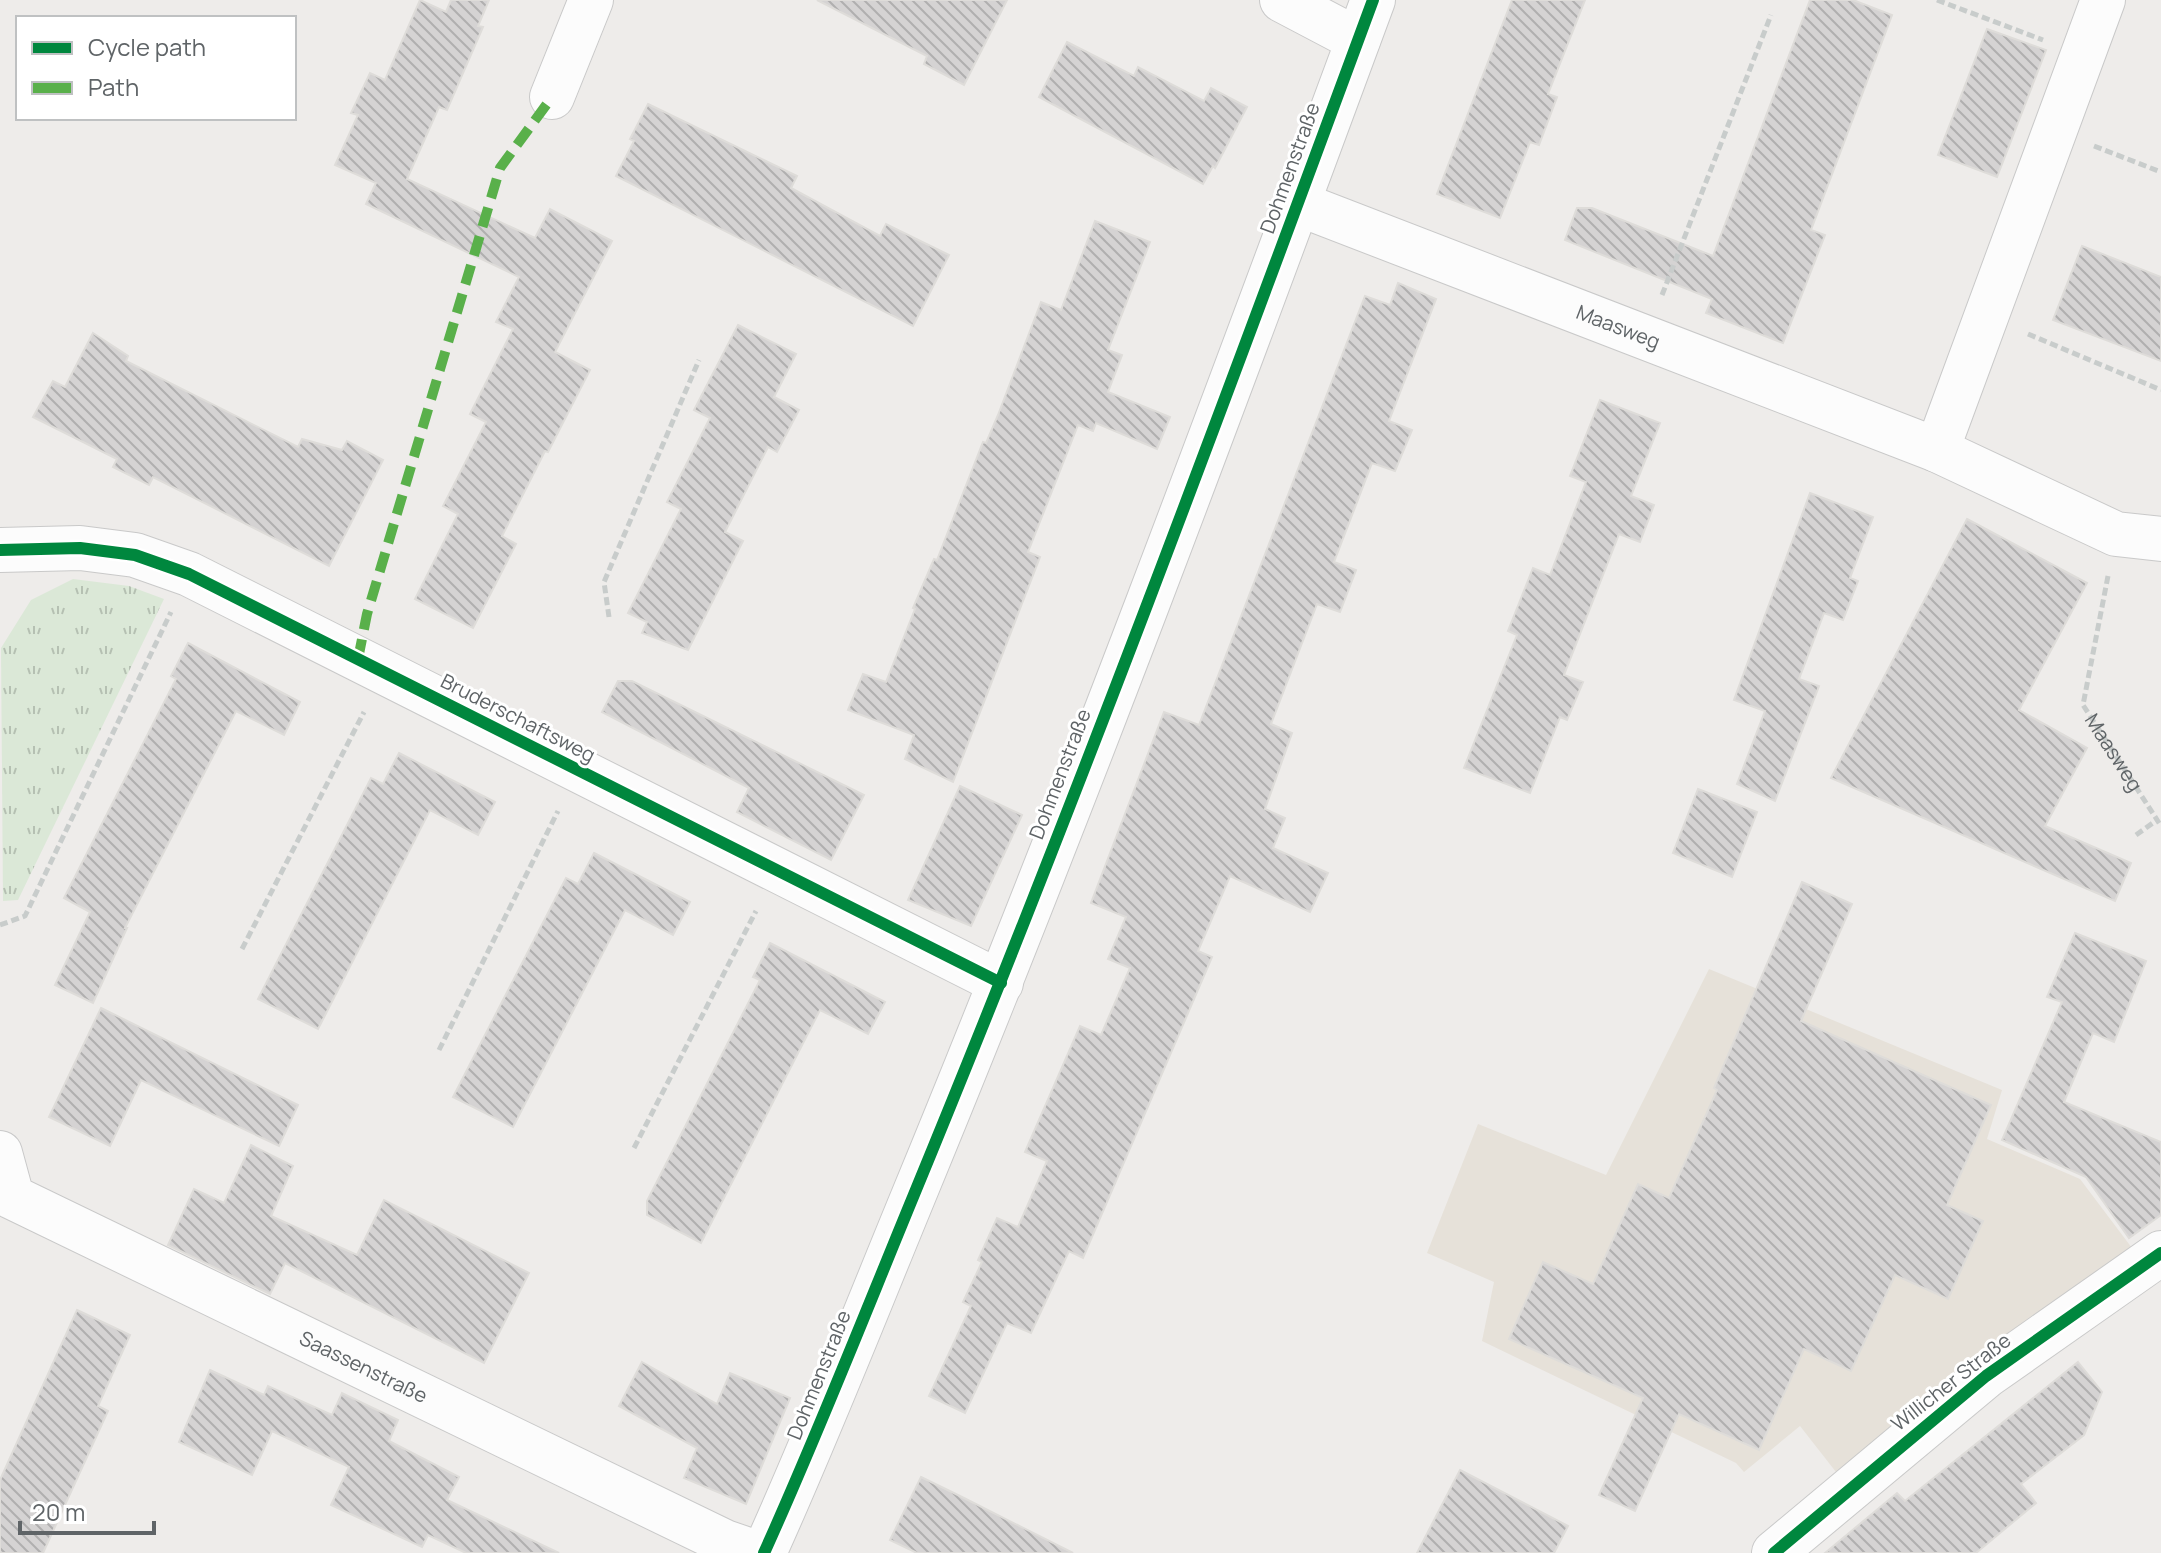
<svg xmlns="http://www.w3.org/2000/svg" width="2161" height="1553" viewBox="0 0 2161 1553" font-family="Manrope,sans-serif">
<defs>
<pattern id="grass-tufts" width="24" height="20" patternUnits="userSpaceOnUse" patternTransform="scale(2)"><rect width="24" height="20" fill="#dbe8d7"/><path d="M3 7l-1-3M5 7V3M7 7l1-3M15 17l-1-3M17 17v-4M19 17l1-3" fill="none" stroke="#b5c0b2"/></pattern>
<pattern id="building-back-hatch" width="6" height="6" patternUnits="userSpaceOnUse" patternTransform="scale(2)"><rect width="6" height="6" fill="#d5d3d3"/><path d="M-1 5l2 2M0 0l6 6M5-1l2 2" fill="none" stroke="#b0afaf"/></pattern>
</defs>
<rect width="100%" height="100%" fill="#eeecea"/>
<path fill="#e6e1d9" d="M1709,969L2002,1090L1987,1139L2080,1179L2132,1248L1836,1472L1800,1426L1744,1472L1736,1463L1482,1341L1494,1282L1427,1253L1478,1124L1606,1175Z"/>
<path fill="url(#grass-tufts)" d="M73,579L129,586L164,599L18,900L3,901L1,648L31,600Z"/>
<g fill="url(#building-back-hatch)" stroke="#dedcd9" stroke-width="2">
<path d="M420,0L446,12L451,0H489L478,26L483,27L447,110L439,107L407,179L535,238L550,209L612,241L555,352L590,370L548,452L545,451L502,536L516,544L473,628L415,599L458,514L443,506L486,422L470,414L513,329L496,322L519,277L366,204L376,183L335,165L358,115L351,113L370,73L385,80Z"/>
<path d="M817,0H1007L964,85L924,64L927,56Z"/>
<path d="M1512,0H1585L1548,94L1557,97L1539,145L1530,142L1500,218L1437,194Z"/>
<path d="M1810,0H1853L1892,15L1811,230L1825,235L1783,343L1706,313L1712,299L1565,240L1577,208H1592L1713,256Z"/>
<path d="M1987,29L2046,50L1997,177L1938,155Z"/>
<path d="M1067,42L1134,76L1138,67L1204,101L1211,88L1247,107L1215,168L1213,166L1203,184L1039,97Z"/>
<path d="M648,104L797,176L791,188L880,236L886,224L949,255L913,326L616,176L634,141L630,139Z"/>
<path d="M1095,221L1150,242L1108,350L1122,355L1108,392L1170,417L1157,449L1096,423L1093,431L1078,425L1028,552L1040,557L953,782L905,759L914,735L848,710L863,674L886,682L915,609L913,608L934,559L937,560L983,442L986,443L998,415L1041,302L1061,310Z"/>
<path d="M2082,246L2161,277V361L2053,320Z"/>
<path d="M1398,283L1436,299L1389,421L1412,430L1395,471L1372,463L1334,562L1356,570L1340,612L1317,604L1271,724L1292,733L1265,809L1285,818L1273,848L1328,873L1310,912L1230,876L1198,951L1212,957L1083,1258L1069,1251L1031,1333L1007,1323L965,1413L929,1396L971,1306L963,1302L982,1262L978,1260L997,1218L1018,1227L1047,1161L1025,1152L1080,1026L1101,1035L1130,968L1108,959L1126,917L1091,903L1164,712L1199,725L1365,296L1390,305Z"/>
<path d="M738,325L796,354L774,397L799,410L777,452L768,447L725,532L743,541L688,650L642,633L647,622L628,613L681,509L667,502L710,418L694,410Z"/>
<path d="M93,333L128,356L126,361L298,447L302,439L342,450L347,441L383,460L329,566L153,477L149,485L113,467L117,459L33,417L53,381L65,387Z"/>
<path d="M1600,400L1660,423L1631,496L1654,505L1640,542L1619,534L1564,675L1583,682L1567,720L1560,717L1530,793L1464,768L1517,635L1508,631L1533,568L1550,575L1586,482L1570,476Z"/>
<path d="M1810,493L1873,517L1850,578L1858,581L1843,620L1824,613L1799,679L1819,686L1775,801L1737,784L1765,711L1734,700Z"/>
<path d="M1967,519L2087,583L2019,710L2087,748L2045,826L2131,863L2115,901L1831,778Z"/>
<path d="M188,643L300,702L284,735L236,711L125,928H127L93,1003L55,985L90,912L64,898L176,679L171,676Z"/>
<path d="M618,681H632L864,795L831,860L737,812L749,788L602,712Z"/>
<path d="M399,753L495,802L478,835L430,810L318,1029L258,999L371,778L383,784Z"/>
<path d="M960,786L1022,815L971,926L908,900Z"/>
<path d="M1698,789L1757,812L1732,877L1673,853Z"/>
<path d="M594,853L690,902L673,935L625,910L513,1127L453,1097L566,878L578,884Z"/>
<path d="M1802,882L1852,904L1801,1021L1991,1105L1947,1205L1983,1221L1948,1299L1895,1275L1851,1371L1804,1349L1759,1450L1679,1414L1635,1511L1599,1495L1643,1398L1509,1339L1543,1262L1593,1284L1638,1184L1669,1198L1717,1090L1714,1088Z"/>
<path d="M2075,933L2146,961L2114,1042L2093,1033L2064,1102L2161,1142V1215L2129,1238L2086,1177L2002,1140L2062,1002L2047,997Z"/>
<path d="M770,943L885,1002L868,1034L820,1010L701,1243L647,1215V1201L760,980L753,977Z"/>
<path d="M101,1008L298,1105L279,1146L141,1080L110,1146L49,1117Z"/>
<path d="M251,1145L293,1166L271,1216L357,1255L384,1200L529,1273L484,1363L285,1263L270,1294L168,1245L194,1189L224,1203Z"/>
<path d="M77,1310L130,1335L98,1406L108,1411L43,1553H0V1480Z"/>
<path d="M642,1362L717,1404L730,1373L790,1398L746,1504L684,1478L697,1448L619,1406Z"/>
<path d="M2078,1362L2102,1392L2084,1435L2021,1484L2036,1503L1976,1553H1825L1897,1493L1905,1501Z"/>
<path d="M210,1370L264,1395L268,1386L332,1415L342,1393L398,1420L389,1441L459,1477L447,1500L559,1553H466L428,1535L422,1547L331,1505L349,1467L272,1431L252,1475L179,1442Z"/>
<path d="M1460,1470L1568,1526L1554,1553H1417Z"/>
<path d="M921,1477L962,1497L1073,1553H917L890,1540Z"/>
</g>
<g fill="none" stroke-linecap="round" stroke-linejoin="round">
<defs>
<g id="minor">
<path d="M1282,0L1358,40"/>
<path d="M552,97L591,0"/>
<path id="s2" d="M1299,204L1937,450L2116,534L2161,539"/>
<path d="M1937,450L2103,0"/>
<path d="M0,550L80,548L135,555L189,574L1001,983"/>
<path id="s3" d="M0,1153L12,1197L725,1542L757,1553"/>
<path d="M764,1553C817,1436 864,1316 913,1197C1076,802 1225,401 1373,0"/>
<path d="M1774,1553L1986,1376L2161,1253"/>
</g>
</defs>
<use href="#minor" stroke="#c9c9c9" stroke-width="46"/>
<g stroke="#c8cccb" stroke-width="5" stroke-dasharray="8 4" stroke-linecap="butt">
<path d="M1937,0L2043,40"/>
<path d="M2094,146L2161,172"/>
<path d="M1662,295L1771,15"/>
<path d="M2028,334L2161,390"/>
<path id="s1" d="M2108,576L2083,705L2161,826"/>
<path d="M609,617L604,582L699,360"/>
<path d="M2136,835L2157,820"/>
<path d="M0,925L25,916L171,612"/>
<path d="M242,949L364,712"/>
<path d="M439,1050L558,811"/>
<path d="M634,1148L756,911"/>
</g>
<use href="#minor" stroke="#fcfcfc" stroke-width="44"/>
<path stroke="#59b04a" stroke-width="10" stroke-dasharray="20 10" stroke-linecap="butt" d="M358,659L367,614L500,168L552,97"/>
<defs>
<g id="cycleway">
<path d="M0,550L80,548L135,555L189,574L1001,983"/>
<path d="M764,1553C817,1436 864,1316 913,1197C1076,802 1225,401 1373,0"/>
<path d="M1774,1553L1986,1376L2161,1253"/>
</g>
</defs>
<use href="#cycleway" stroke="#fff" stroke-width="17"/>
<use href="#cycleway" stroke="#00873e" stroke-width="12"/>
</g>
<g text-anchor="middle" stroke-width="6" stroke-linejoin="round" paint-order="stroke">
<g font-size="20" fill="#5f6467" stroke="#fff">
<text transform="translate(1290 168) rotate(-70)" y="7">Dohmenstraße</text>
<text dy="7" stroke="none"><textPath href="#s2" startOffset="342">Maasweg</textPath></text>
<text transform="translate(518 718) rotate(27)" y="7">Bruderschaftsweg</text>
<text dy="7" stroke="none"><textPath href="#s1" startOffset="188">Maasweg</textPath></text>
<text transform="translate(1060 774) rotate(-69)" y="7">Dohmenstraße</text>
<text dy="7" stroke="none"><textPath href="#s3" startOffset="436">Saassenstraße</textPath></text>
<text transform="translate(819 1375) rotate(-68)" y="7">Dohmenstraße</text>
<text transform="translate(1951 1382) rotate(-38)" y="7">Willicher Straße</text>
</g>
</g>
<rect x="16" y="16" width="280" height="104" fill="#ffffff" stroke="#bfc1c2" stroke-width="2"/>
<rect x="32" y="42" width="40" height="12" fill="#00873e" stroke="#bfc1c2" stroke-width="2"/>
<text x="88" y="56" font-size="24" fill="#5f6467">Cycle path</text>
<rect x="32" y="82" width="40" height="12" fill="#59b04a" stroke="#bfc1c2" stroke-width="2"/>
<text x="88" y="96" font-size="24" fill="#5f6467">Path</text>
<path d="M20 1521v12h134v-12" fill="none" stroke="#5f6467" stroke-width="4"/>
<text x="32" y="1521" font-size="24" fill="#5f6467" stroke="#ffffff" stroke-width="6" paint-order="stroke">20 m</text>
</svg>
